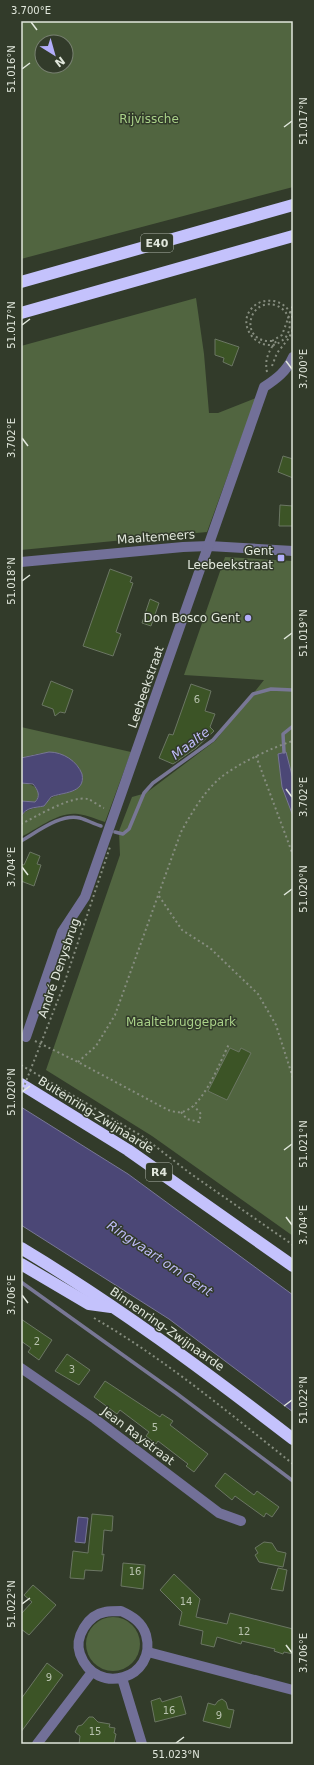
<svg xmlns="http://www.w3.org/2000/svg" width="314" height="1765" viewBox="0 0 314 1765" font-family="'DejaVu Sans',sans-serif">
<rect width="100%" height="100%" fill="#323b2a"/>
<g fill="#516540" fill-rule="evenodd">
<path d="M21,21H293V187L21,259ZM42,42H66V66H42Z"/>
<path d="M196,298L204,354L209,413H218L256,398L207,532L21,550V346Z"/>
<path d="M225,557L293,561V1236L152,1136L46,1070L120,855L119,831L132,797L146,793L215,741L264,680L184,675Z"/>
<path d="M21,727L131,752L105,822C96,819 87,815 78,814C59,811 37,829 21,837C21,813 19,811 44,806C51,792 65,797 77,788L80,769C63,748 45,751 21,758Z"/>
<path d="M21,783C32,783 45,790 35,802L21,801Z"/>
<circle cx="113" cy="1644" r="27"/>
</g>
<g fill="#4b4776" stroke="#787795">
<path d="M49,752C63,752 77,761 82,774C86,794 62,792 51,797L44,806C34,808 27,807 21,816V801L35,802C41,796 38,790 33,784L21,783V758Z"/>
<path d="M286,752L293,779V816L282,787L278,754Z"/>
<path d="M21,1107L128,1174L293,1295V1412L169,1319L21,1225Z"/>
<path d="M78,1517L88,1518L85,1543L75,1542Z"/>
</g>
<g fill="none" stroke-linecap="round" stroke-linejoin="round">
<g stroke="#787795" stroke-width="3.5">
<path d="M284,752L283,734L293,726"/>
<path d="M115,832L123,834L129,829L144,793L153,783L213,740L253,694L271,689L293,690"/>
<path d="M21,841C37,832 61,813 80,818C87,820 94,824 101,826"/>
<path d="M21,1282L176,1393L293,1481"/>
</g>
</g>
<g fill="#3c5426" stroke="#6b7663">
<path d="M215,339L239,347L232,366L223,362L224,358L215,355Z"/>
<path d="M283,456L293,459V478L278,472Z"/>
<path d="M280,505L293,506V526H279Z"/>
<path d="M110,569L132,577L130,582L133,583L116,632L121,634L113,656L83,646Z"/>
<path d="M150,599L159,603L151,626L142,623Z"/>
<path d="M51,681L73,690L65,713L60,712L55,716L53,709L42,705Z"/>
<path d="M191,684L211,691L205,711L215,714L210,727L214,731L196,748L173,764L159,758L169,734L173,735Z"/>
<path d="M30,852L40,856L37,864L41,865L34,886L21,881V864L24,865Z"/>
<path d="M230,1048L239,1052L241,1048L251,1053L227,1100L208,1091Z"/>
<path d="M21,1319L52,1340L39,1360L28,1352L31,1348L21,1341Z"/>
<path d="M67,1354L90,1370L79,1385L55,1371Z"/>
<path d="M105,1381L160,1417L162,1414L173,1421L170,1425L208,1454L194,1472L186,1466L188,1464L158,1441L156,1444L146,1436L149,1432L120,1410L117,1414L94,1397Z"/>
<path d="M225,1473L254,1495L257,1491L279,1507L272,1517L266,1513L264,1517L235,1496L232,1500L215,1486Z"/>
<path d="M92,1514L113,1516L112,1531L104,1530L102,1555L104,1554L102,1571L85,1570L84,1579L70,1578L73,1551L88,1553Z"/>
<path d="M264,1542L272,1543L277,1551L286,1553L283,1567L259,1562L255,1555L258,1553L255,1548Z"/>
<path d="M123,1563L145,1565L143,1589L121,1586Z"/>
<path d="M278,1568L287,1570L283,1591L271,1589Z"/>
<path d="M174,1574L200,1599L196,1617L227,1624L230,1613L293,1629V1654L284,1652L283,1654L274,1651L275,1649L242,1641L241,1644L217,1637L214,1647L201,1644L203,1631L179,1625L182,1612L160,1590Z"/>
<path d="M33,1585L56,1605L29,1635L21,1629V1614L32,1602L24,1595Z"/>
<path d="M47,1663L63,1675L21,1732V1699Z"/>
<path d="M181,1696L186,1714L155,1722L151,1701L160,1698L162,1702Z"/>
<path d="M222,1699L226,1702L228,1709L234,1710L230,1728L203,1721L208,1703L215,1705L218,1701Z"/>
<path d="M89,1717H93L98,1722L110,1724L109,1727L115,1728L114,1733L116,1734L114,1744H79L80,1736L75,1732L78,1726L82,1725Z"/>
</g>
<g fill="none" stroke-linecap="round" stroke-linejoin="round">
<g stroke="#868d7f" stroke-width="2" stroke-dasharray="2 3" stroke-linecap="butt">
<path d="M272,341C239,343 247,298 275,305C281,307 286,311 288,317C291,323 290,331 286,337C265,361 231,326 254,306C260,301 267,300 274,301C284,303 290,310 293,319"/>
<path d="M272,366L277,353L289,338L293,329"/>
<path d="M267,372C265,362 267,355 272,347"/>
<path d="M256,756L293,855"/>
<path d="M21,824C36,817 71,795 88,799C93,801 99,806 104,808"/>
<path d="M159,896L182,930L210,948L258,994L276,1025L293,1078"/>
<path d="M35,1041L78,1062L168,1110C172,1111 177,1113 181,1112C202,1110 220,1062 229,1044"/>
<path d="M78,1062L96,1046L115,1015L181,832C191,814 203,793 219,779C235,765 273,747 293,741"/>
<path d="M21,1065L142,1136L191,1174L293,1245"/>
<path d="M181,1112L187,1119L199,1122L201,1114L194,1106"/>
<path d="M94,1318C165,1359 229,1413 293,1464"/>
</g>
<g stroke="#727098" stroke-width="10">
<path d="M21,562L183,547L209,546L293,551"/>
<path d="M26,1037L62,932L85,897L264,387C276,379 287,371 293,357"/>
<path d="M21,1368L95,1419L219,1513L241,1521"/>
<path d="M121,1611C132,1616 142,1622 146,1635C158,1678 96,1698 80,1654C74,1637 88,1615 105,1612C110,1611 116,1611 121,1611Z"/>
<path d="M148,1652L293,1690"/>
<path d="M122,1678L142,1744"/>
<path d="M37,1744L92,1672"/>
</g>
<g stroke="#c4c2fc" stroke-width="12">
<path d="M21,282L293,205"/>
<path d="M21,313L293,236"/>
<path d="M21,1084L128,1150L293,1266"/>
<path d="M21,1248C116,1305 205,1371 293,1439"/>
<path d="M21,1264L89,1304L111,1307"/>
</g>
<g stroke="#868d7f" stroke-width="2" stroke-dasharray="2 3" stroke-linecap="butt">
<path d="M272,341L282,335L293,305"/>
<path d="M272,347L277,340"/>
<path d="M21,1094L63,987L110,847"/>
</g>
</g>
<path fill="none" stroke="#e1e7dc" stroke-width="1.5" d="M31,22L37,30M22,69L30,63M284,127L292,121M22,325L30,319M286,361L292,369M22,438L28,446M22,581L30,575M284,639L292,633M286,789L292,797M22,867L28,875M284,895L292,889M22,1092L30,1086M284,1150L292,1144M286,1217L292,1225M22,1295L28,1303M284,1406L292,1400M22,1604L30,1598M286,1645L292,1653M176,1743L184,1737"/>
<g fill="#b2adf9" stroke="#323b2a" stroke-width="1.5">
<rect x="277" y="554" width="8" height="8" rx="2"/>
<circle cx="248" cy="618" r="4"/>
</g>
<g text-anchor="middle" stroke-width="3" stroke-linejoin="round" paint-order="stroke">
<g font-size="10" fill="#b8c2ae">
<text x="197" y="703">6</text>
<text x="37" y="1345">2</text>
<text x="72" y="1373">3</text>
<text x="155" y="1431">5</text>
<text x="135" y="1575">16</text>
<text x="186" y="1605">14</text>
<text x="244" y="1635">12</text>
<text x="49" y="1681">9</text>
<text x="169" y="1714">16</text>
<text x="219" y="1719">9</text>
<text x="95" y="1735">15</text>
</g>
<g fill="#323b2a" stroke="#acb3a7" stroke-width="1">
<rect x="141" y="234" width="32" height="18" rx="3"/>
<rect x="146" y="1163" width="26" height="18" rx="3"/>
</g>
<g font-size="11" font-weight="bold" fill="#e1e7dc">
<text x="157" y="247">E40</text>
<text x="159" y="1176">R4</text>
</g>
<g font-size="12" fill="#aad289" stroke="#323b2a">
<text x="149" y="123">Rijvissche</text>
<text x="181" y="1026">Maaltebruggepark</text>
</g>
<g font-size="12" fill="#e1e7dc" stroke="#323b2a">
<text transform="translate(156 537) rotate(-4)" y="4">Maaltemeers</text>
<text transform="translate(146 687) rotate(-71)" y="4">Leebeekstraat</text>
<text transform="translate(59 968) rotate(-71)" y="4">André Denysbrug</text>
<text transform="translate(96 1115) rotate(32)" y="4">Buitenring-Zwijnaarde</text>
<text transform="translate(167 1329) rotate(35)" y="4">Binnenring-Zwijnaarde</text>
<text transform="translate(138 1436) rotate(37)" y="4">Jean Raystraat</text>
</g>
<g font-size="12" fill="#e1e7dc" stroke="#323b2a" text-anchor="end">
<text x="273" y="555">Gent<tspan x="273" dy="14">Leebeekstraat</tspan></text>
<text x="240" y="622">Don Bosco Gent</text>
</g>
<g font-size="13" font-style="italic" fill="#bfbcf9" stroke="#323b2a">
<text transform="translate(190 743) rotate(-37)" y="5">Maalte</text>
<text transform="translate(160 1258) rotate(34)" y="5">Ringvaart om Gent</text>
</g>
</g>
<rect width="314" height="1765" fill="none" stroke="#323b2a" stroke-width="44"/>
<g transform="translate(54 54) rotate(143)"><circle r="19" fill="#323b2a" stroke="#788071"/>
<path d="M0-3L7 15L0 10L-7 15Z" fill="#b2adf9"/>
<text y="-6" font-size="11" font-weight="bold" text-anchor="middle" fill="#e1e7dc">N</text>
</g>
<rect x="22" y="22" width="270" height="1721" fill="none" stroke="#e1e7dc" stroke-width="1.5"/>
<g font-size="10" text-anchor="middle" fill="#e1e7dc">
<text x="31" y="14">3.700°E</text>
<text transform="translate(11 69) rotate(-90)" y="4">51.016°N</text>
<text transform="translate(303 121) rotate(-90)" y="4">51.017°N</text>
<text transform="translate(11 325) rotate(-90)" y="4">51.017°N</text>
<text transform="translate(303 369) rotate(-90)" y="4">3.700°E</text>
<text transform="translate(11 438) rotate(-90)" y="4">3.702°E</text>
<text transform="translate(11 581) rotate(-90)" y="4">51.018°N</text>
<text transform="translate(303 633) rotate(-90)" y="4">51.019°N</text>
<text transform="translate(303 797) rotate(-90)" y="4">3.702°E</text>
<text transform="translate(11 867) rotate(-90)" y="4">3.704°E</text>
<text transform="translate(303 889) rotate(-90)" y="4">51.020°N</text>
<text transform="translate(11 1092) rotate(-90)" y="4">51.020°N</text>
<text transform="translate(303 1144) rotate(-90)" y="4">51.021°N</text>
<text transform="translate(303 1225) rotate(-90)" y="4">3.704°E</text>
<text transform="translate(11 1295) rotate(-90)" y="4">3.706°E</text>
<text transform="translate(303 1400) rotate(-90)" y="4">51.022°N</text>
<text transform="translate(11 1604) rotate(-90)" y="4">51.022°N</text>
<text transform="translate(303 1653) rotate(-90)" y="4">3.706°E</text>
<text x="176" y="1758">51.023°N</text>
</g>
</svg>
